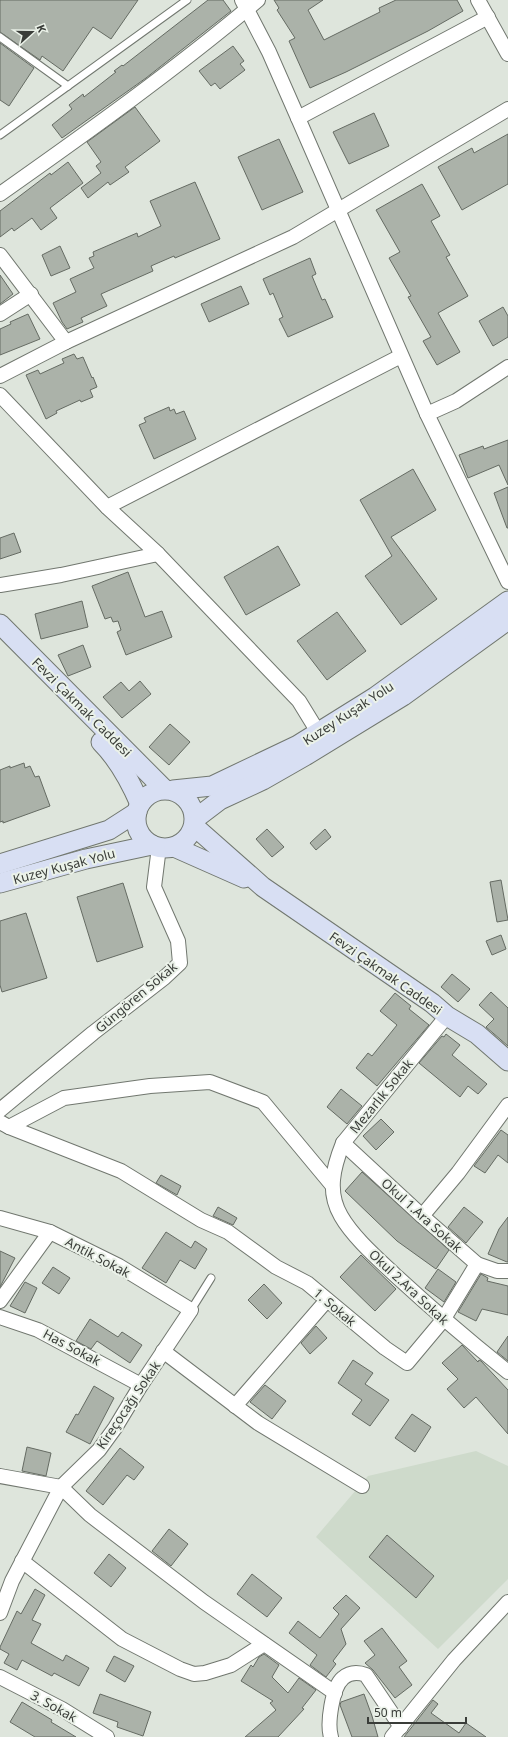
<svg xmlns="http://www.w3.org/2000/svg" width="508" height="1737" viewBox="0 0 508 1737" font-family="'Noto Sans',sans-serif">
<rect width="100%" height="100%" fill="#dee5dc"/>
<path fill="#cedacb" d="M476,1451L508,1466V1579L438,1649L316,1537L368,1476Z"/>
<g fill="#abb2a9" stroke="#656b63">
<path d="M0,0H138L111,39L93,27L63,71L42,56L40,60L0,32Z"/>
<path d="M208,0H223L231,11L146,78L62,138L52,125L72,109L69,105L83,94L84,97L116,72L114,71L122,65L123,66Z"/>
<path d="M274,0H323L308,10L324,40L380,12L379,8L396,0H457L463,11L428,31L346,72L310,88L289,41L295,38L277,10L279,8Z"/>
<path d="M0,43L34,68L9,106L0,100Z"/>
<path d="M233,46L244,61L240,64L245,70L220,89L215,83L211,86L199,71Z"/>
<path d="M135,107L160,141L125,167L129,172L110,185L108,182L88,198L81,188L101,173L96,166L101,162L87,142Z"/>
<path d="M374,113L389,146L349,164L333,132Z"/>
<path d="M508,134V184L462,210L438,167L472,148L474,153Z"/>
<path d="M279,139L303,192L262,210L238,157Z"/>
<path d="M68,162L83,183L50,208L57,218L41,230L32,218L14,231L12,228L0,237V211L50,173L51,175Z"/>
<path d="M195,182L220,239L175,258L174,256L151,266L153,271L101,294L107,306L81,318L83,322L67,329L62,322L53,303L76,292L70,279L94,268L89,258L94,256L93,252L137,233L138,237L161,226L150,201Z"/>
<path d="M422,184L440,216L431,221L450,255L446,257L468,296L438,313L460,352L437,365L423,341L431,337L408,297L411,296L389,258L400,252L376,210Z"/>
<path d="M60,246L70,268L51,276L42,255Z"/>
<path d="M310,258L316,274L312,276L322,300L325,299L333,317L288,337L279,319L283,317L273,293L270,295L263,279Z"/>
<path d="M0,275L13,294L0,304Z"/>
<path d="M241,286L249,304L209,322L201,304Z"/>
<path d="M503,307L508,316V337L493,346L479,321Z"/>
<path d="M28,314L40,339L0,355V329L11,324L10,322Z"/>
<path d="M74,354L77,359L83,357L92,378L93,377L97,387L90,390L93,397L81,402L80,400L56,411L57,413L46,419L26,375L38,370L40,374L64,363L62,359Z"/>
<path d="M169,407L170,411L174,409L176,414L184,411L196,439L154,459L139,425L146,422L144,418Z"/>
<path d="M508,440V485L499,465L468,478L459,455L483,446L484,449Z"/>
<path d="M413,469L436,510L391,537L437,599L401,625L365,576L392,556L360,500Z"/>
<path d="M508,487V528H507L494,493Z"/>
<path d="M14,533L21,552L0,559V538Z"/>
<path d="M278,546L300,585L246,615L224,577Z"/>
<path d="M128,572L145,617L162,611L172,637L126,655L117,632L121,630L118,621L113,622L111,617L105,619L92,586Z"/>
<path d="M82,601L88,627L41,639L35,614Z"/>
<path d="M337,612L366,651L327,680L297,641Z"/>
<path d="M83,645L91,667L68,676L58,655Z"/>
<path d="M140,681L151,694L122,718L103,697L121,682L129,691Z"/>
<path d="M170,724L190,742L169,765L149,747Z"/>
<path d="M24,763L25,768L30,766L35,777L39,776L50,806L3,823V821L0,822V770L10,766V768Z"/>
<path d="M267,829L284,847L272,857L256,839Z"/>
<path d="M325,829L331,837L316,850L310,843Z"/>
<path d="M501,880L508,920L497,922L490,882Z"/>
<path d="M123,883L143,947L97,962L77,897Z"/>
<path d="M26,913L47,978L2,992L0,985V921Z"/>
<path d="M501,935L506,949L492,955L486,941Z"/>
<path d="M452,974L470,989L458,1002L441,987Z"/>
<path d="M491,992L508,1008V1046L486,1027L494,1019L479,1005Z"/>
<path d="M395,993L411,1006L409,1009L429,1025L377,1086L356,1068L368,1053L372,1056L397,1025L380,1011Z"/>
<path d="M446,1034L460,1045L452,1055L487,1084L478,1094L468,1086L460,1097L419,1063L442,1036L444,1037Z"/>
<path d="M341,1089L362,1106L347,1124L327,1107Z"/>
<path d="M381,1119L394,1132L376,1150L363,1136Z"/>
<path d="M501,1130L508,1135V1163L498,1155L485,1173L474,1166Z"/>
<path d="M362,1172L449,1250L436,1269L397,1241L345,1191Z"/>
<path d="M161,1175L181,1186L177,1195L156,1183Z"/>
<path d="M218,1207L237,1218L233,1225L213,1216Z"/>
<path d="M464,1207L483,1222L466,1243L448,1227Z"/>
<path d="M508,1217V1262H507L488,1254L499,1229Z"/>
<path d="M166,1232L191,1248L195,1241L207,1249L195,1269L180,1260L166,1283L142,1268Z"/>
<path d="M0,1251L15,1258L0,1287Z"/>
<path d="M361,1255L396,1289L375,1311L340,1277Z"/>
<path d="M53,1267L70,1278L59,1294L42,1283Z"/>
<path d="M438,1269L456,1282L444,1302L425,1288Z"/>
<path d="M481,1274L488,1278L487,1281L508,1286V1315L482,1309L476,1321L458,1312Z"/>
<path d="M25,1282L37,1288L25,1313L10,1306Z"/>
<path d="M264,1284L282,1303L267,1319L248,1300Z"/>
<path d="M90,1319L118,1337L122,1332L142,1345L130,1363L97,1341L91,1349L76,1341Z"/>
<path d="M316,1326L327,1338L310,1354L301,1343Z"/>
<path d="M508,1336V1361L497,1352Z"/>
<path d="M462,1345L478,1362L479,1360L481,1361L508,1390V1434L476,1397L464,1408L447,1389L458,1379L442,1363Z"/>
<path d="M353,1360L373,1373L365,1384L389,1400L370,1426L352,1414L362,1400L338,1383Z"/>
<path d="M265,1385L286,1401L272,1419L250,1402Z"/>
<path d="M94,1386L114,1398L90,1444L66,1432L76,1414L78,1415Z"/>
<path d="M412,1414L431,1427L415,1452L395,1438Z"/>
<path d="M27,1447L51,1453L46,1476L22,1471Z"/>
<path d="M120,1448L144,1467L134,1480L127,1475L103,1505L86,1491Z"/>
<path d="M169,1529L188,1544L171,1566L152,1551Z"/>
<path d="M387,1535L434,1576L416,1598L369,1557Z"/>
<path d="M109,1554L126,1568L111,1587L94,1573Z"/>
<path d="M252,1574L282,1598L267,1617L237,1594Z"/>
<path d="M35,1589L45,1595L32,1620L41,1624L31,1643L63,1661L66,1655L89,1668L79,1686L54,1673L52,1676L22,1660L17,1670L4,1663L9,1654L0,1649V1647L17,1611L21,1614Z"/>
<path d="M346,1595L360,1608L341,1629L346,1644L333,1661L336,1664L326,1677L310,1665L317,1655L289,1633L298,1621L320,1638L339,1614L333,1608Z"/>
<path d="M382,1628L407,1661L399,1667L412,1685L395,1698L373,1670L365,1663L375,1655L364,1641Z"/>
<path d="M264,1654L279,1665L272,1677L288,1693L299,1678L316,1690L302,1708L304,1709L278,1737H245L276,1710L270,1703L273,1701L241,1681L251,1665L253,1667L259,1657Z"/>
<path d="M114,1656L134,1666L125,1682L106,1671Z"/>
<path d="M100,1694L151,1712L143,1736L117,1727L118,1722L93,1713Z"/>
<path d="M364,1694L372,1716L378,1737H352L340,1705L341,1702Z"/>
<path d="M433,1700L438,1704L431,1713L459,1733L466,1723L486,1737H404Z"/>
<path d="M22,1702L52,1720L51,1722L76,1737H35L10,1722Z"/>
</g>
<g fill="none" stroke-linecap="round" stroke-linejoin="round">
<defs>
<g id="lane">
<path d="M0,37L68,86"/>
<path d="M0,135L187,0"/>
<path d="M191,1310L211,1278"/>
</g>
<g id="street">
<path d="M242,0L269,52L298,118L427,414L508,582"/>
<path d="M478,0L508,54"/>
<path d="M298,118L488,17"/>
<path d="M0,194C88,132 176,69 258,0"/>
<path d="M0,255L66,342"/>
<path d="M0,314L31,294"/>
<path d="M0,376L66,342L293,237L508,109"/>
<path d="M0,395L107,507L158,554L299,701L318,732"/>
<path d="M427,414L456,401L508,367"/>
<path d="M107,507L401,356"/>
<path d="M0,585L61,575L158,554"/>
<path d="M447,1016L343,1143C333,1168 327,1192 341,1216C353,1237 377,1258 395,1275C432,1309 469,1341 508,1372"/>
<path d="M0,1110L93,1033L164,978L180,963L178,941L154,887L159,847"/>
<path d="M0,1122L9,1127L121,1171L201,1220L228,1232L276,1267L307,1283L385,1348L407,1363L443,1320L477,1264"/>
<path d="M9,1127L64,1098L150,1086L210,1082L263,1102L332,1185"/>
<path d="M343,1143L422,1216L477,1264L497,1271H508"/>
<path d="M422,1216L458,1173L508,1105"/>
<path d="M0,1218L50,1232L119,1266L191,1310L141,1385L115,1428L99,1450L61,1487L12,1581L0,1613"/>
<path d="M0,1301L50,1232"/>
<path d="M0,1317L38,1330L141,1385"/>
<path d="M163,1351L258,1423L362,1486"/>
<path d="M235,1406L327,1300"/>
<path d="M0,1476L61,1487L90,1515L204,1602L335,1693"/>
<path d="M22,1561L122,1639L180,1669L194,1674L205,1673L231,1665L264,1644"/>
<path d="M0,1677L62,1709L107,1737"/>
<path d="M331,1737C327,1724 332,1687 343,1678C350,1672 358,1672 366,1675L401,1727"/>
<path d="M392,1737L454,1660L508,1602"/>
</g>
<g id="secondary">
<path d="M0,624L164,789"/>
<path d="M101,742C119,760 130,781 140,804"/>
<path d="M173,790L212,786L298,745L375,697L508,601"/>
<circle cx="165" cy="819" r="29"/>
<path d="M195,819L220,800L263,780L305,756L403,696L508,620"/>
<path d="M194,826L263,887L432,1003L447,1016L477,1034L508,1061"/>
<path d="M174,847L244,878"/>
<path d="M0,864L109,830L137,812"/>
<path d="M0,883L86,859L152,845"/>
</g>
</defs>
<use href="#lane" stroke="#71776f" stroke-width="9"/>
<use href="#street" stroke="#71776f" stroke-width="16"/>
<use href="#secondary" stroke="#71776f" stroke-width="21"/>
<use href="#lane" stroke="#fff" stroke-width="7"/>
<use href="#street" stroke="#fff" stroke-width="14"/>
<use href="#secondary" stroke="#d8dff3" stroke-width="19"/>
</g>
<g text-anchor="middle" stroke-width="4" stroke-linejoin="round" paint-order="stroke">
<g font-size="13" fill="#3a3d39" stroke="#ebf2e9">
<text transform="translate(82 707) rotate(45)" y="5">Fevzi Çakmak Caddesi</text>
<text transform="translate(348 713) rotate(-33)" y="5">Kuzey Kuşak Yolu</text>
<text transform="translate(64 866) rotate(-15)" y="5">Kuzey Kuşak Yolu</text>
<text transform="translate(386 973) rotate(35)" y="5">Fevzi Çakmak Caddesi</text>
<text transform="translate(136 997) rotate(-40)" y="5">Güngören Sokak</text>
<text transform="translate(381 1096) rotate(-51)" y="5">Mezarlık Sokak</text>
<text transform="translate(422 1215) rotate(42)" y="5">Okul 1.Ara Sokak</text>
<text transform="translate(98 1257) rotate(28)" y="5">Antik Sokak</text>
<text transform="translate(409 1287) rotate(43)" y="5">Okul 2.Ara Sokak</text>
<text transform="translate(335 1307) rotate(40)" y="5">1. Sokak</text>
<text transform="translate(72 1347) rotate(28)" y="5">Has Sokak</text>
<text transform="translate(128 1405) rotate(-56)" y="5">Kireçocağı Sokak</text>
<text transform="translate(54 1706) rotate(29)" y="5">3. Sokak</text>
</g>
</g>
<g transform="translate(32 32) rotate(69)" stroke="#ebf2e9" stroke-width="3" paint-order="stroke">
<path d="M0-3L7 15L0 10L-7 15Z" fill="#3a3d39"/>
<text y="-6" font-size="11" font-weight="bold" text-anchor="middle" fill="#3a3d39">K</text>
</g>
<path d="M368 1717v6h98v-6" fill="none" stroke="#3a3d39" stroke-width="2"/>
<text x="374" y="1717" font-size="12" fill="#3a3d39" stroke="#ebf2e9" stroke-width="3" paint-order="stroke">50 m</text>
</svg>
